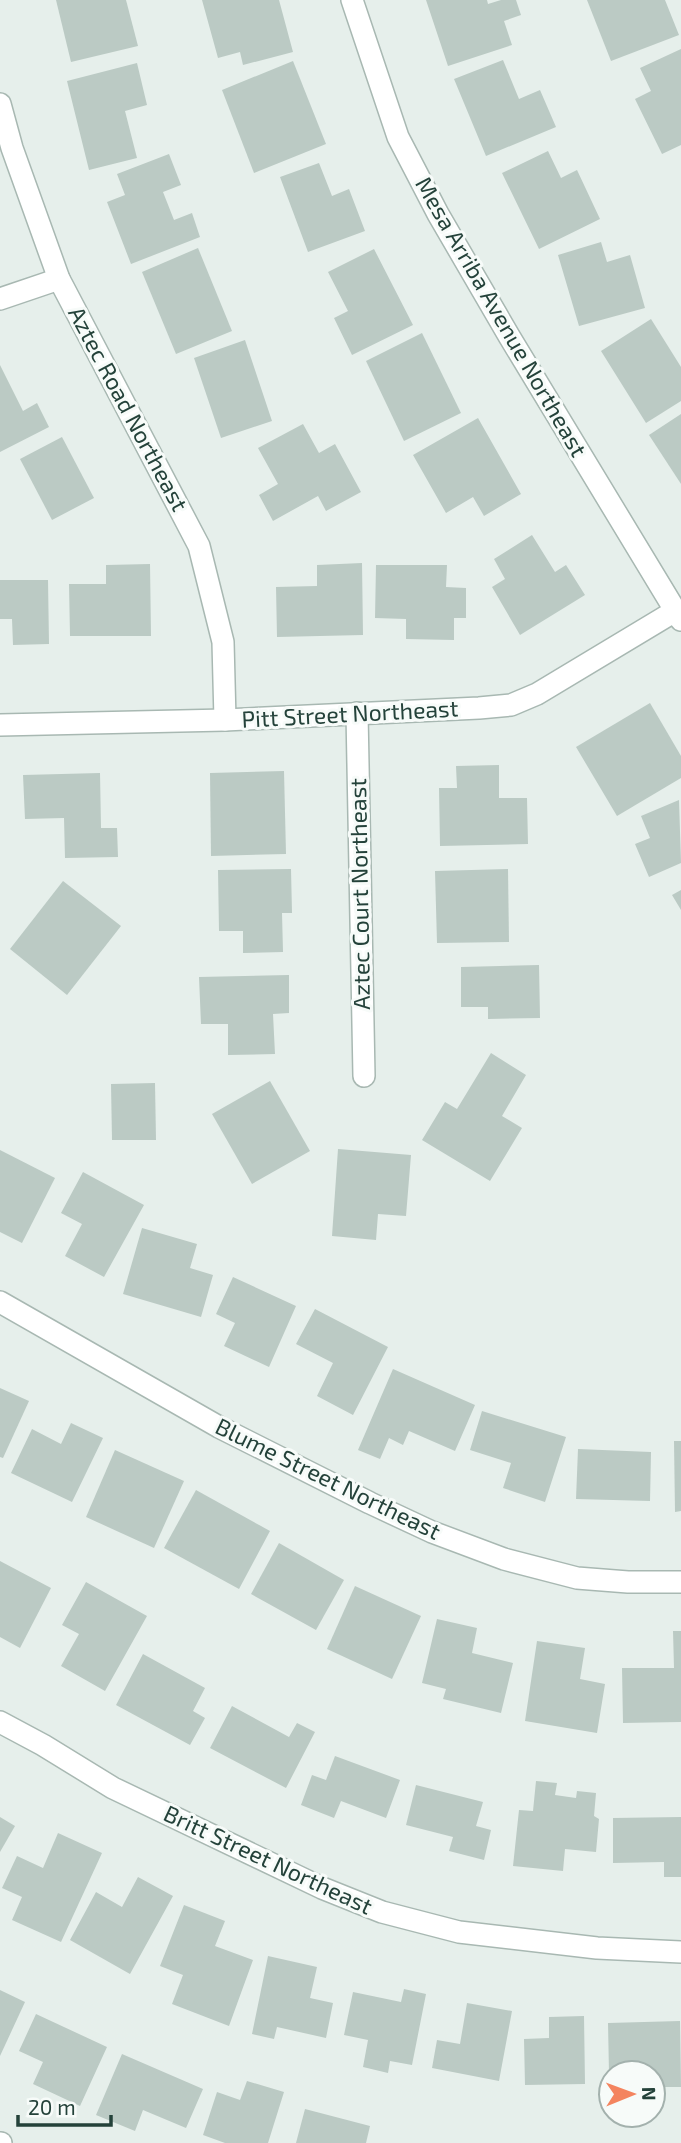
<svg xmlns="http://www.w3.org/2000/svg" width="681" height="2143" viewBox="0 0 681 2143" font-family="'Exo 2',sans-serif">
<rect width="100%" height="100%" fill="#e6efeb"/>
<g fill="#bbcac4">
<path d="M56,0H126L138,46L71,62Z"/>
<path d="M202,0H279L293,52L243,65L240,52L218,58Z"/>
<path d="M426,0H487L488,4L501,0H516L521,15L504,21L512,45L448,66Z"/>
<path d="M587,0H665L679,35L611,61Z"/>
<path d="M681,49V145L662,154L635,99L651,91L640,68Z"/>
<path d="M503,60L519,99L540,90L556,127L486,156L454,79Z"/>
<path d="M293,61L326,144L254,173L222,90Z"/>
<path d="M137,63L147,105L125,111L137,158L89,170L67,81Z"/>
<path d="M548,151L561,178L577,170L600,219L539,249L502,173Z"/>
<path d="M169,154L181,185L163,192L174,220L192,213L200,237L131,264L107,202L125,195L117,174Z"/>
<path d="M319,163L332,196L349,189L365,231L308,252L280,177Z"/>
<path d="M601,242L607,262L630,255L645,308L579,326L558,255Z"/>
<path d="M198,248L232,331L176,354L142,272Z"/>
<path d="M374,249L413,325L352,355L334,318L348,311L328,272Z"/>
<path d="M651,319L681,367V401L646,423L601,351Z"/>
<path d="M422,333L461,413L404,441L366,361Z"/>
<path d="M245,340L272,421L221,438L194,358Z"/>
<path d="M0,365L23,411L37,403L49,427L0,452Z"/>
<path d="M681,414V484L649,435Z"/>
<path d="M478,418L521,494L484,516L473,497L446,513L413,455Z"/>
<path d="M303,424L319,453L335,444L361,492L326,511L318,496L273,521L259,495L278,484L258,448Z"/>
<path d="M62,437L94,498L52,520L20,459Z"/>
<path d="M532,535L555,572L566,565L585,595L520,635L492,587L505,579L494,559Z"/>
<path d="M362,563L363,635L277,637L276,587L317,586V565Z"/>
<path d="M150,564L151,636H70L69,584H106V565Z"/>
<path d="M376,565H447L446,587L466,588V618H454V640L406,639V619L375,618Z"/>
<path d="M0,580H48L49,644L13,645L12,619H0Z"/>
<path d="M650,703L681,756V778L617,816L576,747Z"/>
<path d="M499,765V798H527L528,844L440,846L439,788H457L456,766Z"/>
<path d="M284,771L286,854L211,856L210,773Z"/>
<path d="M100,773L101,828H117L118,857L65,858L64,818L25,819L23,775Z"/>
<path d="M679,800L681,863L649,877L635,844L650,838L641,816Z"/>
<path d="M291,869L292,913H282L283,952L243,953V931H219L218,870Z"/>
<path d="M508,869L509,942L437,943L435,871Z"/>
<path d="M63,881L121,926L67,995L10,949Z"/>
<path d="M681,890V910L672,895Z"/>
<path d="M539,965L540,1018L488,1019V1007H461V967Z"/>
<path d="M289,975V1013L273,1014L275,1054L228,1055V1024H201L199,977Z"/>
<path d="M491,1053L526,1075L502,1116L522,1128L490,1181L422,1140L445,1102L457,1109Z"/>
<path d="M270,1081L310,1151L252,1184L212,1114Z"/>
<path d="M155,1083L156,1140H112L111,1084Z"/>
<path d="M338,1149L411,1155L406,1216L378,1214L376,1240L332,1236Z"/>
<path d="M0,1150L55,1178L22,1243L0,1232Z"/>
<path d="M83,1172L144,1205L104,1277L65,1256L82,1224L61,1213Z"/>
<path d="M142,1228L197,1244L190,1268L213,1275L201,1317L123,1294Z"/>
<path d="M233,1277L296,1306L269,1367L224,1346L235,1323L216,1314Z"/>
<path d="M315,1309L388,1347L353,1415L317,1396L333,1363L296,1344Z"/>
<path d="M393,1369L475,1405L455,1451L409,1431L403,1445L389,1438L380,1459L358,1450Z"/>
<path d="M0,1388L29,1401L3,1458L0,1457Z"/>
<path d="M482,1411L566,1437L545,1502L503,1488L511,1463L470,1450Z"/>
<path d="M71,1423L103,1438L72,1502L11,1473L32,1429L61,1444Z"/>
<path d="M674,1441H681V1511L675,1512Z"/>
<path d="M578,1449L651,1452L650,1501L576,1499Z"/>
<path d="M115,1450L184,1481L154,1548L86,1517Z"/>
<path d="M196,1490L270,1531L239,1589L164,1548Z"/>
<path d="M279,1543L344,1580L316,1630L251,1594Z"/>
<path d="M0,1561L51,1588L20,1648L0,1637Z"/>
<path d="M86,1582L147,1616L105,1691L61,1666L79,1634L62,1625Z"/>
<path d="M355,1586L421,1616L392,1679L327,1649Z"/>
<path d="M437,1619L477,1628L472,1653L513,1663L501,1713L443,1699L446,1689L422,1683Z"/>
<path d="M673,1631H681V1722L623,1723L622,1668H674Z"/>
<path d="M537,1641L585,1648L580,1679L605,1684L597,1733L525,1721Z"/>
<path d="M143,1654L205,1688L193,1711L205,1718L190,1745L116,1705Z"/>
<path d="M232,1706L289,1737L297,1723L315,1732L286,1788L210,1748Z"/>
<path d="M335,1756L400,1780L386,1818L341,1801L334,1818L301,1805L312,1775L326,1780Z"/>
<path d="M536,1781L557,1783L555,1795L576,1798L577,1791L596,1793L594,1816L599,1819L596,1852L565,1849L563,1871L513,1866L519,1810L533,1811Z"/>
<path d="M416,1785L483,1802L476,1826L491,1830L484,1860L449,1851L453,1837L406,1825Z"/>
<path d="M0,1817L15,1826L0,1852Z"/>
<path d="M681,1817V1877H664V1862L613,1863V1818Z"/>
<path d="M58,1833L102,1853L61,1942L12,1920L22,1897L2,1888L17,1856L43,1868Z"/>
<path d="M138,1877L173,1896L130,1974L70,1940L96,1892L122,1907Z"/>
<path d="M184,1905L225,1921L215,1946L253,1960L229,2026L172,2004L183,1975L160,1966Z"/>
<path d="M268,1956L317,1967L310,1998L333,2003L326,2038L277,2027L274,2039L252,2034Z"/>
<path d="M404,1989L426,1994L412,2065L390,2061L388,2073L363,2067L368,2040L344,2035L353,1992L401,2002Z"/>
<path d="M0,1990L25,2002L0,2056Z"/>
<path d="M467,2003L512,2011L499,2081L432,2068L437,2040L460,2044Z"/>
<path d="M36,2014L107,2047L80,2106L33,2084L43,2062L19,2051Z"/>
<path d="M584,2016L585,2084L525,2085L524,2039L549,2038V2017Z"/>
<path d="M680,2021L681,2087H653V2073H609L608,2023Z"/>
<path d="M122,2054L203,2089L186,2128L143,2110L135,2131L96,2115Z"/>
<path d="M247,2081L284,2092L268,2143H225L203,2135L217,2092L240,2100Z"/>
<path d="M305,2109L370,2126L366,2143H296Z"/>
</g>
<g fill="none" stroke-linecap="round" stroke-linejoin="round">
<defs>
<g id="minor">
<path d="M352,0L398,137L438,214L509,336L681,620"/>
<path d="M0,104L12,148L59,279L199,546L223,642L225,720"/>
<path d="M0,299L59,279"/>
<path d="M357,713L364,1076"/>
<path d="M0,725L225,720L479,708L511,705L537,694L675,611"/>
<path d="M0,1302L219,1427L370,1503L432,1532L504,1559L577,1578L628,1582H681"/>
<path d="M0,1722L43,1745L113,1788L322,1888L382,1912L459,1932L597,1948L681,1952"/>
<path d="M0,2143H1"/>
</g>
</defs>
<use href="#minor" stroke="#a8b8b2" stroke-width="24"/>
<use href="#minor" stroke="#fff" stroke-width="21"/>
</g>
<g text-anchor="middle" stroke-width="6" stroke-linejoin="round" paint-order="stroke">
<g font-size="23" fill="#24423a" stroke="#f7fbf9">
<text transform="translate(501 317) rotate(60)" y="8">Mesa Arriba Avenue Northeast</text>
<text transform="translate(128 409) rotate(62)" y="8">Aztec Road Northeast</text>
<text transform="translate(350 714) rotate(-3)" y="8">Pitt Street Northeast</text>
<text transform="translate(360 894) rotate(-91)" y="8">Aztec Court Northeast</text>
<text transform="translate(328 1479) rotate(26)" y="8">Blume Street Northeast</text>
<text transform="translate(268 1860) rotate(25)" y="8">Britt Street Northeast</text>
</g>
</g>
<g transform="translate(632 2094) rotate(89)"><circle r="33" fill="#f7fbf9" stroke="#a3b1ad" stroke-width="2"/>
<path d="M0-5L12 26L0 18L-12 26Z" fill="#f4845f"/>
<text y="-10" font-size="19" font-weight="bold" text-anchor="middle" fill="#24423a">N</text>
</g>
<path d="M18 2115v10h93v-10" fill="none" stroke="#24423a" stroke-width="3.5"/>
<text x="28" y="2115" font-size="21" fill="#24423a" stroke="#f7fbf9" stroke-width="5" paint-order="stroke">20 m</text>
</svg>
